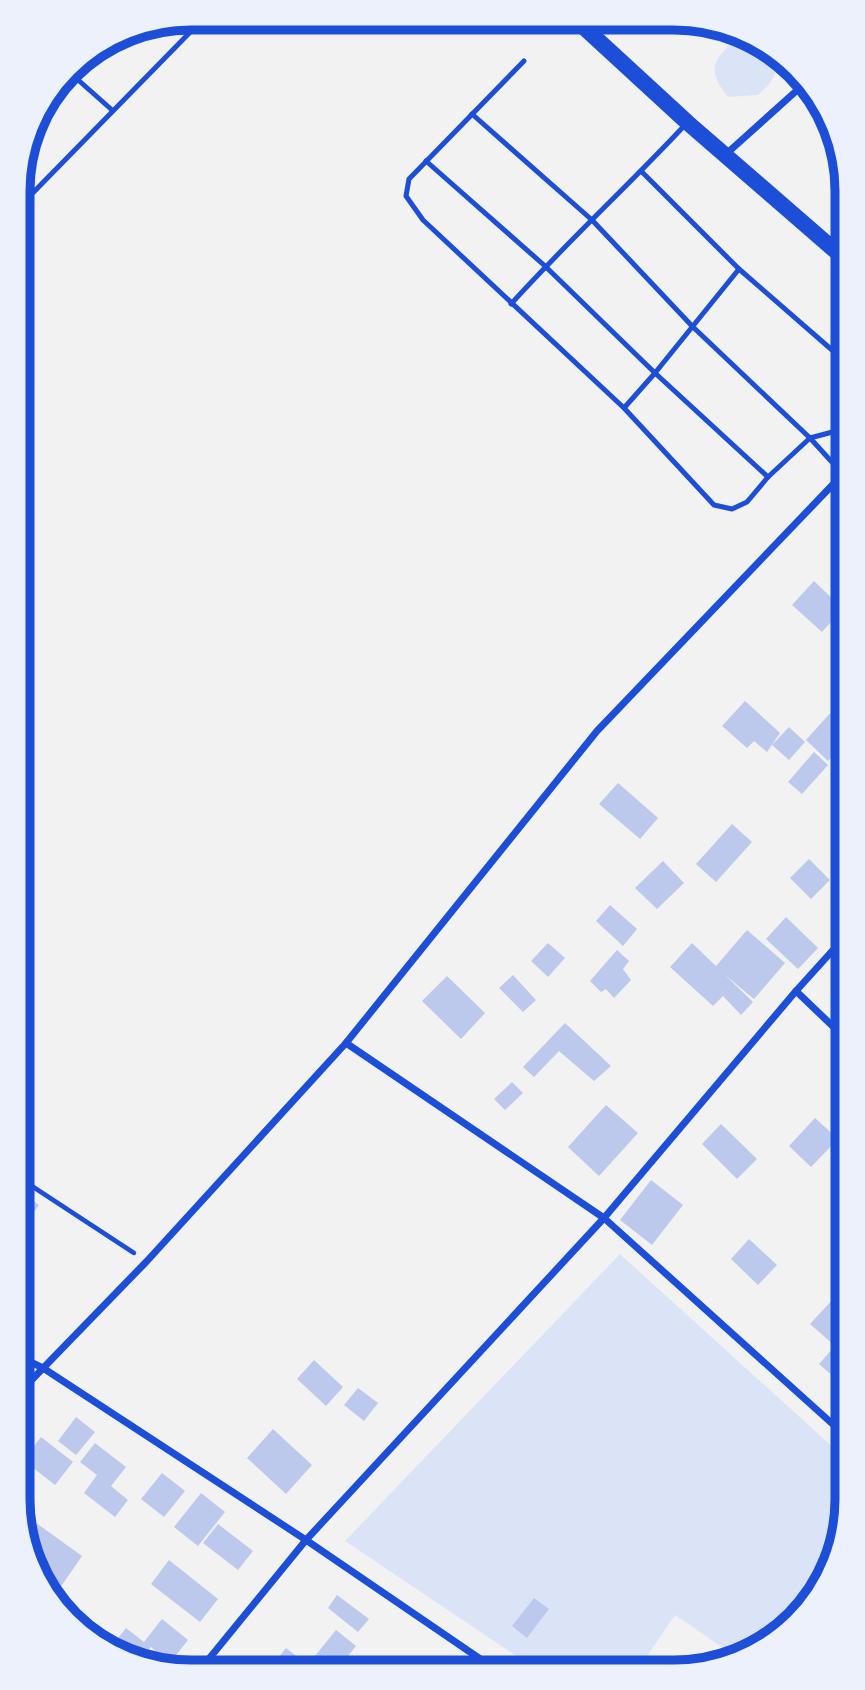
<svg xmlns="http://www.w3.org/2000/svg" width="865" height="1690" viewBox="0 0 865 1690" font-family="'Work Sans',sans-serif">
<rect width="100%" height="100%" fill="#f2f2f2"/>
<g fill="#dbe4f7">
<path d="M739,36L790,63L778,68L770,83L758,95L728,97C704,67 715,59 739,36Z"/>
<path d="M620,1254L847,1460V1511L811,1605L738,1658L675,1615L641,1665L531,1666L345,1541Z"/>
</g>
<g fill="#bdc9ec">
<path d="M814,581L841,607V611L822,632L792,605Z"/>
<path d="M842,700V746L828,761L806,740Z"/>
<path d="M745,701L780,733L767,752L754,741L747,748L722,726Z"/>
<path d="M789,727L805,742L789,760L772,745Z"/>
<path d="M814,752L828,765L802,794L788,782Z"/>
<path d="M618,783L658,818L640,839L599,804Z"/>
<path d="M732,824L752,842L716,882L696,864Z"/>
<path d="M809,859L830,880L811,899L790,878Z"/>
<path d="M663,861L684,883L657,909L635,888Z"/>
<path d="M610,905L637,929L623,946L596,921Z"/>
<path d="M786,917L818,948L798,969L766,939Z"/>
<path d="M747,930L785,963L754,999L724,974L753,1002L741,1015L723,996L713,1006L670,967L692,943L716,966Z"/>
<path d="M548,943L565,958L548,977L531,961Z"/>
<path d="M617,950L629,961L623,969L631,980L614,998L606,989L601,992L590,981Z"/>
<path d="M513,975L536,1000L523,1012L499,988Z"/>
<path d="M447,976L485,1013L461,1039L422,1001Z"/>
<path d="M565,1023L611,1066L594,1081L559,1051L534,1077L523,1067Z"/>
<path d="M512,1082L523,1093L505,1110L494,1099Z"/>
<path d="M606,1105L638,1133L599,1176L568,1147Z"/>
<path d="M815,1118L838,1139L811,1167L789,1146Z"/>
<path d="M721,1124L757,1159L737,1179L702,1144Z"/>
<path d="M651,1180L683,1205L652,1245L620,1220Z"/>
<path d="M24,1194L39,1205L23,1227L18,1223V1203Z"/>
<path d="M749,1239L777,1265L758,1285L731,1259Z"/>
<path d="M846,1285V1332L834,1345L810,1324Z"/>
<path d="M834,1347L846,1359L845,1387L819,1364Z"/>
<path d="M314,1360L343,1387L326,1406L297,1379Z"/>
<path d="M358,1388L378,1403L364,1421L344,1405Z"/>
<path d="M76,1417L95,1432L76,1455L58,1441Z"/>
<path d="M273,1429L312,1465L286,1494L247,1458Z"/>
<path d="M41,1437L73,1462L55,1485L23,1460Z"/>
<path d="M95,1443L126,1467L111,1486L128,1500L115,1517L84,1493L97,1475L80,1462Z"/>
<path d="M162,1473L185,1491L164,1517L141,1499Z"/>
<path d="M18,1478L31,1490L19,1505L17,1499Z"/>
<path d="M201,1493L225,1512L198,1546L174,1527Z"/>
<path d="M32,1520L82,1556L60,1588L39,1573L27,1554L23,1533Z"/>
<path d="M218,1524L253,1551L238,1570L203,1543Z"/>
<path d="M169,1560L218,1599L200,1622L151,1584Z"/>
<path d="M337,1595L369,1619L358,1632L328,1608Z"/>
<path d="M534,1598L549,1609L527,1638L512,1626Z"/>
<path d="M162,1619L188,1640L170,1663L151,1647L141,1659L112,1646L126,1628L144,1642Z"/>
<path d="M336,1630L356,1646L338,1669H331L315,1656Z"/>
<path d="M286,1648L313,1669L269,1670Z"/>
</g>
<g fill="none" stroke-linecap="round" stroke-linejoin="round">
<path stroke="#1d4ed8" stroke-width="4.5" d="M18,1177L134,1253"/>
<g stroke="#1d4ed8" stroke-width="5">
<path d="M524,61L409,179L406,196L423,220L624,408L714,505L732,509L747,502L768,477L810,438L840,430"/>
<path d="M68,71L112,110"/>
<path d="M472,114L592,220L693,327L810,438L841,472"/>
<path d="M426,161L545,266L655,373L768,477"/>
<path d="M642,172L739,269L840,357"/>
<path d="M19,207L204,18"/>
<path d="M511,304C567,242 628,186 685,125"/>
<path d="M624,408L655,373L739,269"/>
</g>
<g stroke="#1d4ed8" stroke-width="7">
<path d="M725,155L804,84"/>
<path d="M796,991L844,1037"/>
<path d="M346,1043L604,1218L847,1437"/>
<path d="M18,1356L43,1368L306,1540L492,1667"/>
<path d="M18,1394L147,1261L346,1043L597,731L841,476"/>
<path d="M199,1671L306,1540L604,1218L796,991L843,939"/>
</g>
<path stroke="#1d4ed8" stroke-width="16" d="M576,20L688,123L839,254"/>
</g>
<path d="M0 0H865V1690H0ZM191 30H674A161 161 0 0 1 835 191V1499A161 161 0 0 1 674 1660H191A161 161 0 0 1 30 1499V191A161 161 0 0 1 191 30Z" fill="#edf1fc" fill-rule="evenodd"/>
<path fill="none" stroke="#1d4ed8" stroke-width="9" d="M191 30H674A161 161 0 0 1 835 191V1499A161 161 0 0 1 674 1660H191A161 161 0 0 1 30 1499V191A161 161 0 0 1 191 30Z"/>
</svg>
